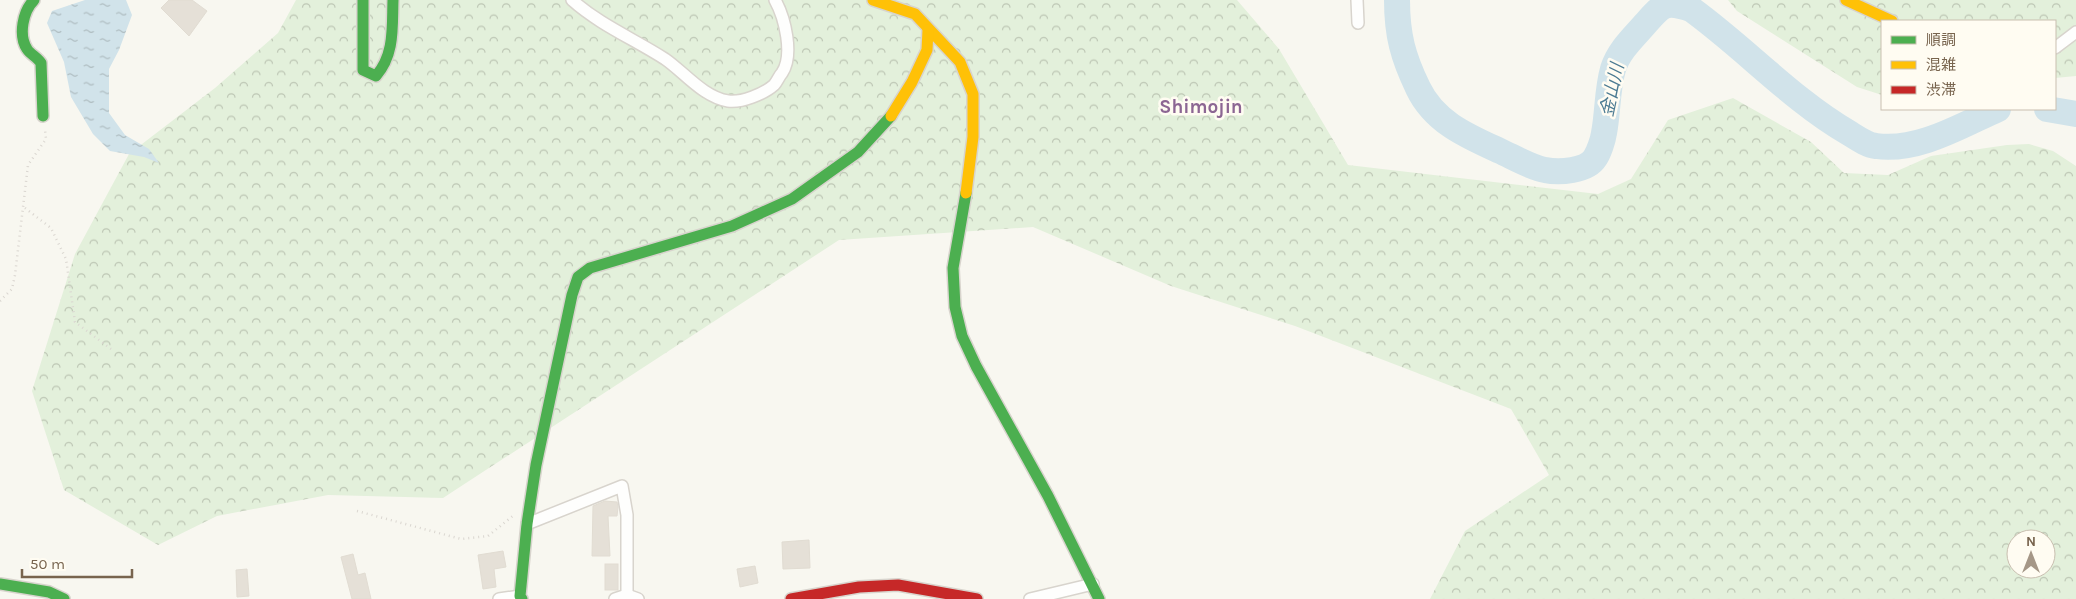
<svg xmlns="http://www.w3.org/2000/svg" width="2076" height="599" viewBox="0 0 2076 599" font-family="Karla,'Noto Sans JP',sans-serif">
<defs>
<pattern id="forest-crowns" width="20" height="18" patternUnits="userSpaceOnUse" patternTransform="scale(1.25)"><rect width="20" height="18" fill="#e3f0db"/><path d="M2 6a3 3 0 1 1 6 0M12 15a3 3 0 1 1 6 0" fill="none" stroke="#bdc6b4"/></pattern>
<pattern id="water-ripples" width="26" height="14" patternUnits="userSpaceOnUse" patternTransform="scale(1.25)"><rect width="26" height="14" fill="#d1e3ea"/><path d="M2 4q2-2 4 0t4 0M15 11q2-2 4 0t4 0" fill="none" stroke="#aebcc0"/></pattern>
</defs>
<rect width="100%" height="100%" fill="#f8f7f0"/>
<g fill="url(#forest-crowns)" fill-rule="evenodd">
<path d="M296,0H1237L1279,49L1348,165L1598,194L1631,179L1668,120L1733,98L1811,142L1844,173L1888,175L1931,156L2007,145L2029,144L2053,151L2076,166V599H1430L1465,531L1549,475L1511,409L1295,326L1171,286L1033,227L839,240L443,498L328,495L217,516L158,545L64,490L32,391L75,254L129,154L215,88L278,33ZM2016,539H2046V569H2016Z"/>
<path d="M1728,0H2076V76L2055,78V21H1882V95L1857,87L1737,11Z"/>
</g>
<path fill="url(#water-ripples)" d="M85,0H126L132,15L119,50L109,69V113L125,135L149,149L159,163L144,157L110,151L93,134L71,97L64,62L47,23L52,11Z"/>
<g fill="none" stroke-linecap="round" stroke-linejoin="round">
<g stroke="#d1e3ea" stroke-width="26">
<path d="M1397,0C1397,35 1403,57 1418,88C1434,122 1467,136 1500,151C1513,157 1532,168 1545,170C1559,173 1587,171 1595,158C1599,152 1603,140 1604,133C1608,112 1607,90 1613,69C1619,50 1634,37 1646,23C1663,4 1665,1 1691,9C1745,48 1792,100 1849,133C1857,138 1867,145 1876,146C1918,152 1962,125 1998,109"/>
<path d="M2047,109L2076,114"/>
</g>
</g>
<g fill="#e5e0d7" stroke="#e1dcd2">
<path d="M169,0H192L207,11L189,36L161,8Z"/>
<path d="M605,501L617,502L618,507L617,516H608L610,556H592L593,506Z"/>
<path d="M809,540L810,568L783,569L782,542Z"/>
<path d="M503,551L506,567L494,569L496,587L483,589L478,555Z"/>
<path d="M353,554L358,575L365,573L371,599H352L341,557Z"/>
<rect x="605" y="564" width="13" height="26"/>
<path d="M755,566L758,583L740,587L737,569Z"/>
<path d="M247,569L249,596L237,597L236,570Z"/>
</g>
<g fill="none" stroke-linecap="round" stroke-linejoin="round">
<defs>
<g id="street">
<path d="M572,0C600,25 634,39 665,59C684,72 703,97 728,101C741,103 764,94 774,85C777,82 779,76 782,73C794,55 785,18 775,0"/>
<path d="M1357,0L1358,23"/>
<path d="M2055,48L2076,32"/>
<path d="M527,524L622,486L627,515V595"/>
<path d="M499,599L520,596"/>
<path d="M615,599L627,595L638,599"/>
<path d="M1030,599L1093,584"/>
</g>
<g id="fast">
<path d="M34,0C23,11 18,35 27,49C30,54 37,57 41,63L43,116"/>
<path d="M363,0V70L376,76C395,54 392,27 393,0"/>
<path d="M966,193L953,268L955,307L962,336L976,366L1048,496L1099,599"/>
<path d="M0,584L49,592L64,599"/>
<path d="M522,599L520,596L527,524L536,465L572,295L578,277L590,268L732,226L792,199L858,152L891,116"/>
</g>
<g id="slow">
<path d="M873,0L915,14L960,62L973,94V137L966,193"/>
<path d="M1846,0L1892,21"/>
<path d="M891,116L912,82L927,50L928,30"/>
</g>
<path id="jam" d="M791,599L859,587L898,585L977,599"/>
</defs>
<use href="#street" stroke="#d8d4cd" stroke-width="14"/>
<use href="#fast" stroke="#d8d4cd" stroke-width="14"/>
<use href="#slow" stroke="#d8d4cd" stroke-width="14"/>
<use href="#jam" stroke="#d8d4cd" stroke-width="14"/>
<g stroke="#dad6d0" stroke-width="2.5" stroke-dasharray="1 4" stroke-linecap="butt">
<path d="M25,208L51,228L66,259L75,322L111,349"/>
<path d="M0,301L12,289L15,275L28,165L46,139L45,130"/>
<path d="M357,511L461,539L488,536L514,515"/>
</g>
<use href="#street" stroke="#fefefd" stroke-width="11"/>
<use href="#fast" stroke="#4caf50" stroke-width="11"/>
<use href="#slow" stroke="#ffc107" stroke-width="11"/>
<use href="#jam" stroke="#c62828" stroke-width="11"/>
</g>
<g text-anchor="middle" stroke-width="5" stroke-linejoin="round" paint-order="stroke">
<g font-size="18" font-style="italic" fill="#4b7a92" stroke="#fffcf2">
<text transform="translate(1612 90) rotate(-78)" y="6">金山川</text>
</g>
<g font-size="19" font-weight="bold" fill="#8c6693" stroke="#fffcf2">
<text x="1201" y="113">Shimojin</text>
</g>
</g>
<rect x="1881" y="20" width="175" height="90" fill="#fffcf2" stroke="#c9bfb0"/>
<rect x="1891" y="36" width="25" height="8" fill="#4caf50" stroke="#c9bfb0"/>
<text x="1926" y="45" font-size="15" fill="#78644e">順調</text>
<rect x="1891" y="61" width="25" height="8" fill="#ffc107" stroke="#c9bfb0"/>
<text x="1926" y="70" font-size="15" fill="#78644e">混雑</text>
<rect x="1891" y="86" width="25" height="8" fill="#c62828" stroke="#c9bfb0"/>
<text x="1926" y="95" font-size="15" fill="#78644e">渋滞</text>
<g transform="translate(2031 554)"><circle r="24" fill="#fffcf2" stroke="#c9bfb0"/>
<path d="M0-4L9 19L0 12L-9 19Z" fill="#a59787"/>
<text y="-8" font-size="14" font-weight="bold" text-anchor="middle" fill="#78644e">N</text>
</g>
<path d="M22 569v8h110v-8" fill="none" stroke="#78644e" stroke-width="2.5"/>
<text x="30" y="569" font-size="15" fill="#78644e" stroke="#fffcf2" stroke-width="4" paint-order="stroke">50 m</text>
</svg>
